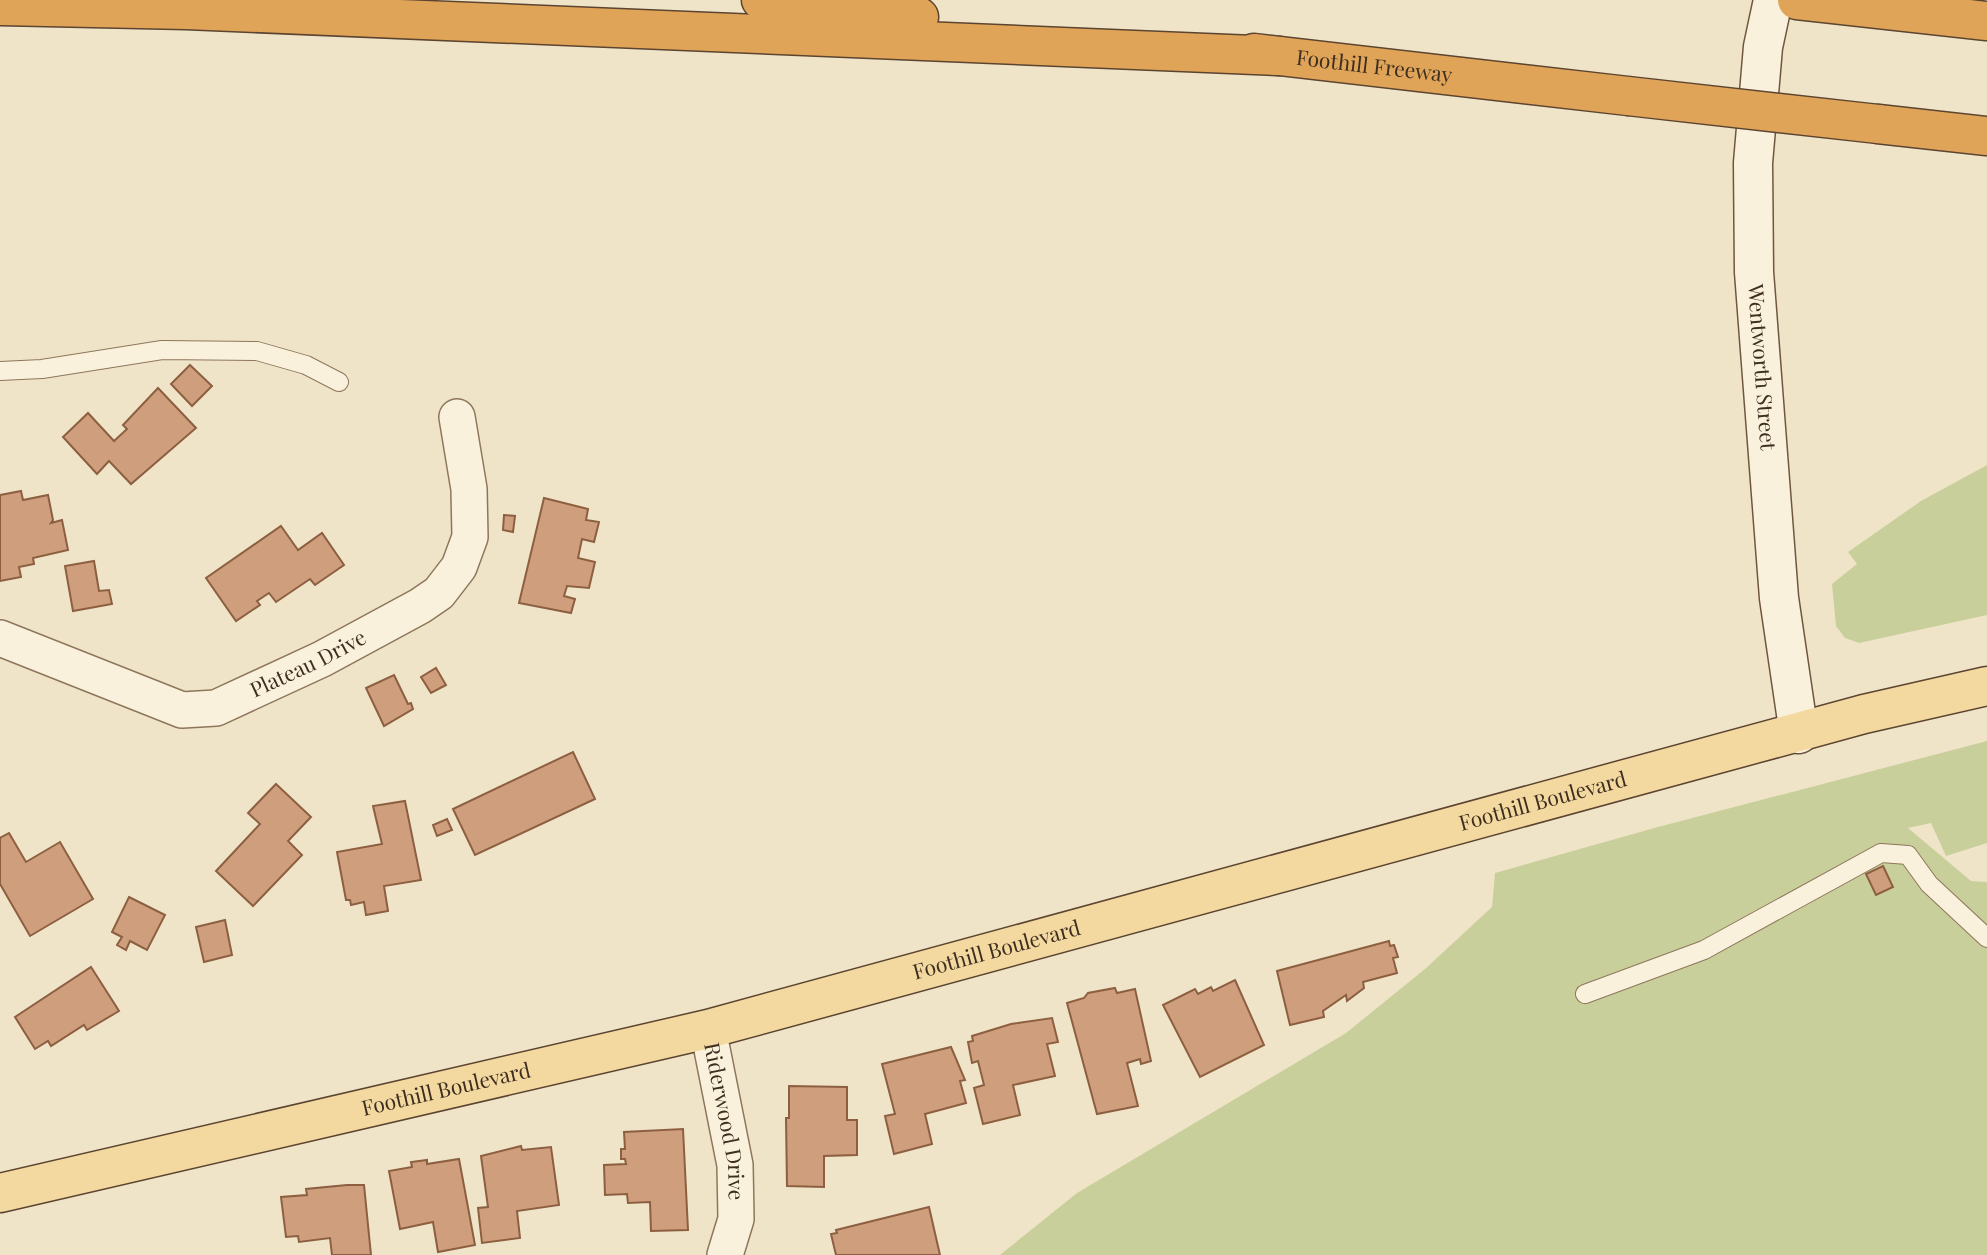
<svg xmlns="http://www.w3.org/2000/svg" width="1987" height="1255" viewBox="0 0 1987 1255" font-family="'Playfair Display',serif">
<rect width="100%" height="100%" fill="#f0e4c8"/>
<g fill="#c9cf9b">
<path d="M1987,465V615L1859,643L1845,638L1836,626L1832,584L1857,564L1848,552L1921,501Z"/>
<path d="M1987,741V843L1946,856L1931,823L1908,828L1971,881L1987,882V1255H1000L1077,1193L1346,1033L1425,969L1492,907L1495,873L1658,827Z"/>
</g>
<g fill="#cf9f7d" stroke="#8d5f41" stroke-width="2">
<path d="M190,365L212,386L192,406L171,384Z"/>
<path d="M158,388L196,428L131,484L109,461L97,474L63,437L88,413L114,441L127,429L123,425Z"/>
<path d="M21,491L23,500L48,495L53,520L51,523L62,520L68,550L33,558L34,564L19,567L21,577L0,581V495Z"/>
<path d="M544,498L588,509L586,520L599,522L594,542L582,539L578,558L595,562L589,588L567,586L564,596L575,599L571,613L519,603Z"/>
<path d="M504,515L515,516L513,532L503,530Z"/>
<path d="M281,526L298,550L322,533L344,565L315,585L310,579L276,602L269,593L257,601L260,605L236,621L206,578Z"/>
<path d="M94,561L99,591L109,590L112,604L73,611L65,566Z"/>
<path d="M436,668L446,685L431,693L421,677Z"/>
<path d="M394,675L408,704L411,703L413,709L384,726L366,688Z"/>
<path d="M573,752L595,799L475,855L453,809Z"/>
<path d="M276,784L311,817L288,841L302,855L253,906L216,871L260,824L248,813Z"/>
<path d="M405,801L421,880L384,886L388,911L366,915L364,902L351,905L350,900H346L337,852L382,844L373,806Z"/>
<path d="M447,819L452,830L437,836L433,825Z"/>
<path d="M9,833L26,862L60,842L93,899L30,936L0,884V838Z"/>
<path d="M1883,866L1893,887L1876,895L1866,874Z"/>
<path d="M129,897L165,915L147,950L130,941L126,950L117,945L122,937L112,932Z"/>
<path d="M225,920L232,955L204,962L196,927Z"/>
<path d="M1389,941L1390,946L1394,945L1398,957L1393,958L1397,973L1363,982L1364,988L1347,1001L1346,995L1323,1011L1324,1017L1290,1025L1277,971Z"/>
<path d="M91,967L119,1011L87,1030L84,1025L51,1046L48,1041L35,1049L15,1017Z"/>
<path d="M1235,980L1264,1045L1200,1077L1163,1005L1195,989L1198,994L1211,987L1213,991Z"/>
<path d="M1115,988L1117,993L1135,989L1151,1061L1141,1064L1140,1059L1127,1063L1138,1106L1097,1114L1067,1003L1084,998L1088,993Z"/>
<path d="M1052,1018L1058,1042L1047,1044L1055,1076L1013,1085L1020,1115L983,1124L974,1088L984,1085L978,1061L972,1063L968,1042L973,1041L972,1036L1011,1024Z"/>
<path d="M951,1047L965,1080L960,1081L966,1103L925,1114L932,1144L894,1154L885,1116L895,1114L882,1064Z"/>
<path d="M789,1086L847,1087V1120H857V1155L824,1156V1187L787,1186L786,1118H789Z"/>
<path d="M683,1129L688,1230L651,1231L650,1202L628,1203L627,1194L605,1195L604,1165L626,1164L625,1159H621V1149H625L624,1132Z"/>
<path d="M521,1146L522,1150L551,1147L559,1205L517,1211L520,1238L482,1243L478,1208L488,1207L481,1156Z"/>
<path d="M459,1159L475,1245L438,1252L433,1222L400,1229L389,1171L412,1167L411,1162L427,1160V1164Z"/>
<path d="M347,1185H364L371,1255H332L330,1238L299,1242L298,1236L286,1237L281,1197L307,1195L306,1189Z"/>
<path d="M929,1207L940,1255H836L831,1234L837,1233L836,1230Z"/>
</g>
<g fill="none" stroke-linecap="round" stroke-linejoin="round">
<defs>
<g id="service">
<path d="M0,371L42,369L162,350L257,351L306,365L339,382"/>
<path d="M1585,994L1704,950L1881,853L1908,855L1929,884L1987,938"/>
</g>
<g id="minor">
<path id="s1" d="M0,638L182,710L216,708L322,659L420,606L439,593L459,567L470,537L469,489L457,417"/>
<path id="s2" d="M708,1029L735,1165L736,1219L725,1255"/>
</g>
<g id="secondary">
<path id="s3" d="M1773,0L1763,47L1753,163L1754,272L1779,598L1799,734"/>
</g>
<g id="primary">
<path id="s4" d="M0,1193L708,1029L1864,714L1987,686"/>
</g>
<g id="motorway">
<path d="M761,0L919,17"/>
<path d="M1797,0L1987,21"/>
<path d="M0,6L186,10L1279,56"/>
<path id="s5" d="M1254,53L1628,96"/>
<path d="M1878,124L1987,136"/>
</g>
</defs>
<use href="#service" stroke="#8d765c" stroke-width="20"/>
<use href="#minor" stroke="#8d765c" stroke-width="38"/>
<use href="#secondary" stroke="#6f573f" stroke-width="41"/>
<use href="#primary" stroke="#5b4430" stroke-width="41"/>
<use href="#motorway" stroke="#5b4430" stroke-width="41"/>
<use href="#service" stroke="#faf1dc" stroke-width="18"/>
<use href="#minor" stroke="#faf1dc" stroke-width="35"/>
<use href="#secondary" stroke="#faf1dc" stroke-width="38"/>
<use href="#primary" stroke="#f3d9a0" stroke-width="38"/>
<use href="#motorway" stroke="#e0a458" stroke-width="38"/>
<defs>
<path id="motorway-bridge" d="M1628,96L1878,124"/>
</defs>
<use href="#motorway-bridge" stroke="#5b4430" stroke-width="41" stroke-linecap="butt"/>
<use href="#motorway-bridge" stroke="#e0a458" stroke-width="38"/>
</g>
<g text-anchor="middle" stroke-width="5" stroke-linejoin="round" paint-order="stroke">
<g font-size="21" fill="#3d2e20" stroke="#f7eed8">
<text dy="7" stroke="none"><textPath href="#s5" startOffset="121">Foothill Freeway</textPath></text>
<text dy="7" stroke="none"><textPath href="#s3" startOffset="369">Wentworth Street</textPath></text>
<text dy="7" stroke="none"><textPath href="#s1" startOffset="332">Plateau Drive</textPath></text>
<text dy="7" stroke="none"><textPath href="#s4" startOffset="1592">Foothill Boulevard</textPath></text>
<text dy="7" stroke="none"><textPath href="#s4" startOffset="1026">Foothill Boulevard</textPath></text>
<text dy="7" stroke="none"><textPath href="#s4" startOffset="458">Foothill Boulevard</textPath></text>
<text dy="7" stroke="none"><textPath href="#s2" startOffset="94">Riderwood Drive</textPath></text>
</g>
</g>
</svg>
